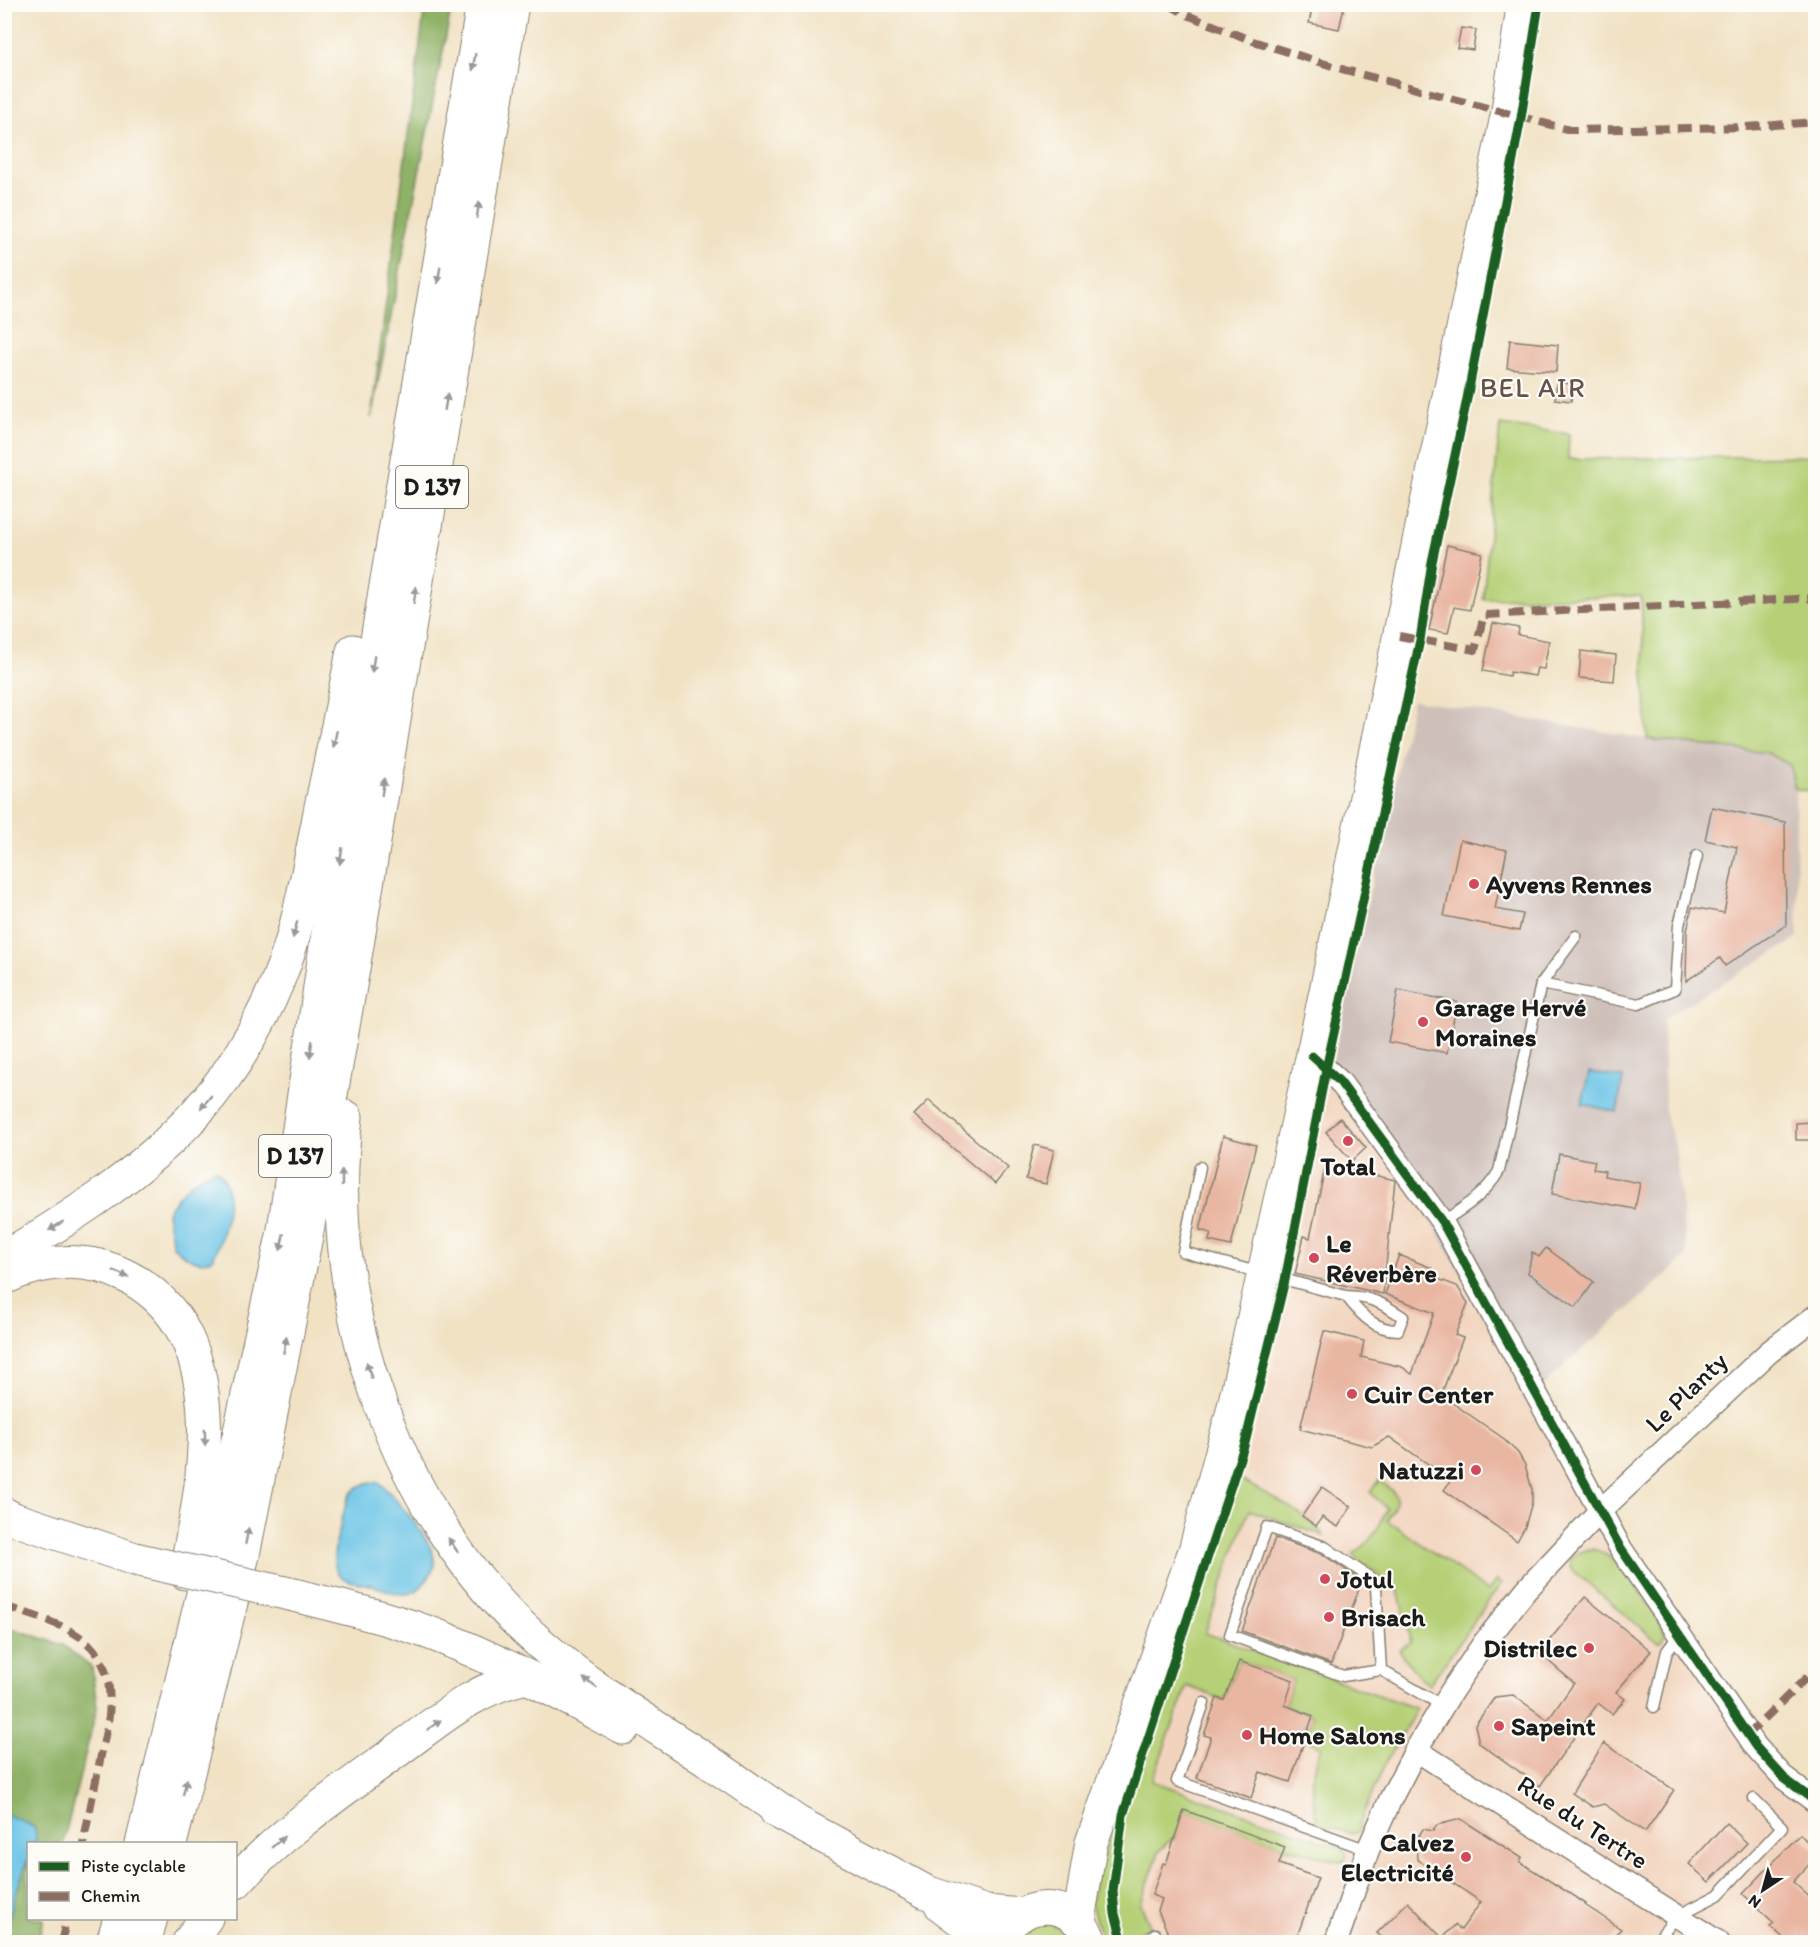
<svg xmlns="http://www.w3.org/2000/svg" width="1820" height="1947" viewBox="0 0 1820 1947" font-family="Itim,sans-serif">
<rect width="100%" height="100%" fill="#fdfcf7"/>
<filter id="ink" filterUnits="userSpaceOnUse"><feTurbulence type="fractalNoise" baseFrequency=".0167" numOctaves="2"/><feDisplacementMap in="SourceGraphic" scale="12" xChannelSelector="R" yChannelSelector="G"/><feConvolveMatrix kernelMatrix="1 2 1 2 8 2 1 2 1" color-interpolation-filters="sRGB"/></filter>
<filter id="wash" filterUnits="userSpaceOnUse"><feTurbulence type="fractalNoise" baseFrequency=".008" numOctaves="4" result="noise"/><feDisplacementMap in="SourceGraphic" scale="24" xChannelSelector="R" yChannelSelector="G"/><feGaussianBlur stdDeviation="1.35" result="paint"/><feColorMatrix in="noise" values="0 0 0 0 0 0 0 0 0 0 0 0 0 0 0 0 0 1.4 0 .05"/><feComposite in="paint" operator="in"/></filter>
<g filter="url(#wash)">
<rect width="100%" height="100%" fill="#f1e2c4"/>
<path fill="#f2d4be" d="M1329,1075L1416,1196L1609,1536L1815,1811V1942H1118L1106,1884L1204,1590L1272,1374Z"/>
<path fill="#cfc0ba" d="M1413,700L1647,739L1768,753L1790,764L1795,789L1798,938L1663,1019L1665,1114L1675,1145L1687,1256L1531,1396L1416,1196L1329,1075Z"/>
<g fill="#b5d076" stroke="#687649" stroke-width="1.5">
<path d="M1500,425L1569,434L1568,459L1815,456V792L1795,789L1790,765L1768,753L1647,739L1641,596L1483,599Z"/>
<path d="M1234,1476C1263,1493 1303,1510 1324,1536L1249,1510L1205,1633L1417,1709L1387,1760L1359,1824L1358,1832L1352,1834L1319,1824C1310,1792 1310,1778 1321,1747L1305,1740L1313,1716L1285,1705L1293,1680L1239,1661L1224,1700L1187,1686L1152,1781L1344,1849L1347,1855L1344,1861L1340,1862L1285,1847L1185,1811L1174,1839L1169,1841L1159,1852L1143,1897L1141,1905L1150,1926L1131,1935L1134,1942H1102L1091,1904L1094,1883Z"/>
<path d="M1379,1480C1402,1499 1400,1495 1387,1520L1488,1591L1496,1580L1501,1584L1429,1685L1418,1676L1399,1650L1411,1643L1397,1586L1387,1589L1378,1574L1359,1561L1353,1554C1369,1545 1380,1526 1387,1509L1370,1492Z"/>
<path d="M1593,1549C1624,1557 1646,1603 1663,1628L1665,1634L1661,1642H1658L1571,1569L1569,1560C1576,1552 1583,1551 1593,1549Z"/>
<path d="M1048,1923L1064,1929L1076,1942H1016C1023,1929 1034,1925 1048,1923Z"/>
</g>
<g fill="#90b267" stroke="#566742" stroke-width="1.5">
<path d="M425,5H452L371,418Z"/>
<path d="M8,1627L63,1645L92,1668L97,1708L63,1843L28,1844V1918L44,1919L38,1942H5L4,1633Z"/>
</g>
<g fill="#68c3e6" stroke="#427081" stroke-width="1.5">
<path d="M1589,1072L1623,1078L1617,1112L1582,1104Z"/>
<path d="M216,1169C239,1187 223,1236 213,1259C198,1267 184,1256 173,1246L167,1213C178,1192 195,1177 216,1169Z"/>
<path d="M371,1482L380,1483C394,1497 439,1545 434,1566C434,1570 430,1575 428,1578C424,1584 419,1591 411,1593C400,1597 382,1588 371,1585C360,1583 345,1583 338,1573C329,1559 338,1537 341,1523C347,1502 346,1488 371,1482Z"/>
<path d="M5,1814L23,1821L35,1828L36,1837L34,1843L28,1844V1858L14,1899L5,1937Z"/>
</g>
<g id="blocks">
<g fill="#e9b6a1">
<path d="M1313,4H1335L1344,7L1339,29L1309,23Z"/>
<path d="M1461,28L1476,30L1473,50L1457,48Z"/>
<path d="M1510,340L1558,345L1556,372L1507,368Z"/>
<path d="M1557,383L1573,384L1571,401L1555,399Z"/>
<path d="M1447,545L1482,553L1470,610L1454,607L1448,633L1429,630Z"/>
<path d="M1493,623L1519,628L1518,635L1549,641L1544,669L1537,668L1535,676L1510,672L1509,676L1483,671Z"/>
<path d="M1581,651L1616,655L1614,681L1579,678Z"/>
<path d="M1712,807L1785,822L1786,925L1725,966L1720,958L1686,981L1687,931L1692,907L1724,913L1737,847L1705,840Z"/>
<path d="M1460,840L1507,850L1495,909L1523,914L1519,931L1444,916Z"/>
<path d="M1398,990L1457,1002L1447,1053L1388,1042Z"/>
<path d="M929,1100L1008,1168L995,1184L914,1115Z"/>
<path d="M1340,1118L1366,1148L1352,1161L1326,1132Z"/>
<path d="M1812,1122L1813,1140H1796V1123Z"/>
<path d="M1223,1136L1256,1145L1231,1246L1209,1241L1211,1233L1200,1230Z"/>
<path d="M1034,1145L1054,1150L1046,1184L1026,1179Z"/>
<path d="M1559,1154L1595,1161L1593,1169L1605,1171L1604,1176L1640,1183L1635,1209L1552,1194Z"/>
<path d="M1332,1165L1395,1180L1383,1294L1295,1274L1304,1236L1310,1238L1325,1168Z"/>
<path d="M1546,1248L1594,1282L1576,1307L1528,1273L1532,1252L1539,1257Z"/>
<path d="M1399,1255L1432,1268L1430,1276L1457,1286L1468,1303L1455,1335L1463,1338L1441,1395L1500,1436L1518,1453L1525,1465L1532,1489V1502L1525,1527L1517,1541L1444,1490L1451,1480L1389,1437L1372,1447L1300,1429L1324,1331L1364,1341L1361,1357L1402,1367L1412,1374L1434,1313L1385,1294Z"/>
<path d="M1322,1487L1351,1507L1338,1527L1322,1517L1316,1526L1302,1516Z"/>
<path d="M1275,1538L1322,1554L1362,1581L1331,1664L1242,1631Z"/>
<path d="M1585,1597L1651,1651L1616,1692L1625,1699L1612,1714L1598,1703L1540,1786L1479,1743L1475,1725L1495,1697L1513,1695L1548,1720L1574,1683L1539,1653Z"/>
<path d="M1239,1661L1293,1680L1285,1705L1313,1716L1290,1782L1260,1772L1251,1798L1197,1778L1211,1737L1204,1735L1217,1698L1224,1700Z"/>
<path d="M1604,1743L1674,1790L1645,1832L1604,1804L1593,1807L1572,1793Z"/>
<path d="M1184,1810L1285,1847L1279,1864L1318,1878L1295,1942H1172L1158,1911L1162,1899L1152,1895L1163,1863L1166,1864Z"/>
<path d="M1461,1819L1522,1858L1520,1862L1586,1904L1585,1905L1621,1929L1607,1942H1387L1377,1933L1408,1902L1442,1938L1455,1925L1461,1930L1481,1902L1417,1859L1416,1840L1423,1829L1433,1831L1437,1825Z"/>
<path d="M1726,1823L1747,1843L1709,1882L1689,1864Z"/>
<path d="M1800,1834L1815,1850V1858L1793,1882L1815,1902V1942H1788L1770,1926L1774,1923L1743,1894Z"/>
</g>
</g>
</g>
<g filter="url(#ink)">
<use href="#blocks" fill-opacity="0" stroke="#867f70" stroke-width="1.5"/>
<g fill="none" stroke-linecap="round" stroke-linejoin="round">
<defs>
<g id="service">
<path d="M1541,984L1639,1004L1675,989L1679,925L1697,856"/>
<path d="M1200,1167L1183,1252L1346,1296C1360,1314 1374,1330 1398,1330L1403,1317C1382,1303 1372,1297 1346,1296"/>
<path d="M1442,1222C1464,1208 1485,1195 1499,1171L1541,984L1576,936"/>
<path d="M1381,1670L1343,1676L1230,1635L1267,1527L1325,1547L1372,1579L1376,1587L1381,1670L1443,1706"/>
<path d="M1204,1703L1177,1781L1368,1850"/>
<path d="M1654,1707L1667,1651L1679,1635"/>
<path d="M1155,1934L1159,1942"/>
<path d="M1656,1942L1677,1916L1718,1895L1782,1827L1754,1799"/>
</g>
<g id="minor">
<path d="M1312,1056L1340,1082L1442,1222L1621,1549L1756,1747L1785,1779L1816,1802"/>
<path d="M1416,1750L1718,1942"/>
<path d="M1336,1942L1368,1850L1391,1798L1416,1750L1451,1692L1484,1643L1526,1590L1599,1512L1769,1352L1816,1316"/>
</g>
<g id="secondary">
<path d="M1081,1923L1080,1911L1091,1844L1195,1549L1232,1413L1312,1056L1507,114L1523,4"/>
<path d="M999,1942C1017,1897 1074,1896 1091,1942"/>
</g>
<g id="trunk">
<path d="M346,1117C322,1305 397,1520 542,1645C585,1683 634,1713 683,1745C721,1769 758,1795 795,1821"/>
<path d="M4,1258C73,1216 141,1174 196,1113C238,1067 272,1005 291,944C304,899 312,853 321,807C332,755 343,703 353,651"/>
<path d="M4,1278C43,1260 85,1256 124,1275C234,1328 206,1477 185,1573"/>
<path d="M4,1514L14,1519L135,1559"/>
<path d="M294,1595C344,1608 395,1619 443,1638C505,1663 564,1696 623,1728"/>
<path d="M776,1811L926,1892L986,1912L1021,1915"/>
<path d="M142,1844L214,1549L283,1236L327,940L483,4"/>
<path d="M170,1844L243,1555L307,1231L353,969L512,4"/>
<path d="M236,1882C282,1832 339,1793 394,1753C436,1723 476,1686 528,1677"/>
<path d="M941,1905L970,1927L986,1942"/>
<path d="M113,1942L120,1918"/>
<path d="M144,1942L151,1918"/>
<path d="M189,1942L206,1918"/>
</g>
</defs>
<use href="#service" stroke="#867f70" stroke-width="13"/>
<use href="#minor" stroke="#867f70" stroke-width="25"/>
<use href="#secondary" stroke="#867f70" stroke-width="34"/>
<use href="#trunk" stroke="#867f70" stroke-width="35"/>
<use href="#service" stroke="#fff" stroke-width="10"/>
<use href="#minor" stroke="#fff" stroke-width="22"/>
<use href="#secondary" stroke="#fff" stroke-width="32"/>
<use href="#trunk" stroke="#fff" stroke-width="33"/>
<defs>
<path id="trunk-bridge" d="M135,1559L294,1595"/>
</defs>
<use href="#trunk-bridge" stroke="#867f70" stroke-width="35" stroke-linecap="butt"/>
<use href="#trunk-bridge" stroke="#fff" stroke-width="33"/>
<g stroke="#8d6e63" stroke-width="8" stroke-dasharray="15 8" stroke-linecap="butt">
<path d="M1168,4L1187,15L1253,41L1345,70L1570,130L1746,127L1816,122"/>
<path d="M1399,636L1475,650L1484,615L1816,598"/>
<path d="M4,1606C67,1627 116,1636 109,1716L83,1844"/>
<path d="M1747,1736L1816,1668"/>
<path d="M61,1942L67,1918"/>
</g>
<defs>
<g id="cycleway">
<path d="M1312,1056L1340,1082L1442,1222L1621,1549L1756,1747L1785,1779L1816,1802"/>
<path d="M1123,1942L1115,1914L1113,1891L1123,1815L1245,1443L1285,1280L1326,1069L1420,640L1432,562L1466,404L1521,118L1539,4"/>
</g>
</defs>
<use href="#cycleway" stroke="#fdfcf7" stroke-width="13"/>
<use href="#cycleway" stroke="#1b5e20" stroke-width="9"/>
</g>
<defs><path id="oneway-solid" d="M-6-.8H1V-3.2L6.5 0L1 3.2V.8H-6Z" transform="scale(1.5)"/></defs>
<g fill="#999">
<use href="#oneway-solid" transform="translate(474 62) rotate(99)"/>
<use href="#oneway-solid" transform="translate(478 210) rotate(-81)"/>
<use href="#oneway-solid" transform="translate(439 275) rotate(99)"/>
<use href="#oneway-solid" transform="translate(446 402) rotate(-81)"/>
<use href="#oneway-solid" transform="translate(415 595) rotate(-81)"/>
<use href="#oneway-solid" transform="translate(373 664) rotate(99)"/>
<use href="#oneway-solid" transform="translate(335 739) rotate(102)"/>
<use href="#oneway-solid" transform="translate(383 787) rotate(-81)"/>
<use href="#oneway-solid" transform="translate(341 856) rotate(99)"/>
<use href="#oneway-solid" transform="translate(295 930) rotate(105)"/>
<use href="#oneway-solid" transform="translate(311 1049) rotate(98)"/>
<use href="#oneway-solid" transform="translate(206 1102) rotate(130)"/>
<use href="#oneway-solid" transform="translate(342 1178) rotate(-90)"/>
<use href="#oneway-solid" transform="translate(56 1226) rotate(148)"/>
<use href="#oneway-solid" transform="translate(282 1242) rotate(102)"/>
<use href="#oneway-solid" transform="translate(121 1274) rotate(24)"/>
<use href="#oneway-solid" transform="translate(285 1345) rotate(-79)"/>
<use href="#oneway-solid" transform="translate(369 1370) rotate(-107)"/>
<use href="#oneway-solid" transform="translate(205 1437) rotate(89)"/>
<use href="#oneway-solid" transform="translate(247 1536) rotate(-79)"/>
<use href="#oneway-solid" transform="translate(453 1545) rotate(-124)"/>
<use href="#oneway-solid" transform="translate(590 1683) rotate(-144)"/>
<use href="#oneway-solid" transform="translate(434 1725) rotate(-36)"/>
<use href="#oneway-solid" transform="translate(185 1787) rotate(-76)"/>
<use href="#oneway-solid" transform="translate(278 1842) rotate(-41)"/>
</g>
</g>
<g fill="#d1495b" stroke="#fdfcf7" stroke-width="2">
<circle cx="1474" cy="884" r="6"/>
<circle cx="1423" cy="1022" r="6"/>
<circle cx="1348" cy="1141" r="6"/>
<circle cx="1314" cy="1258" r="6"/>
<circle cx="1352" cy="1394" r="6"/>
<circle cx="1476" cy="1470" r="6"/>
<circle cx="1325" cy="1579" r="6"/>
<circle cx="1329" cy="1617" r="6"/>
<circle cx="1589" cy="1648" r="6"/>
<circle cx="1499" cy="1726" r="6"/>
<circle cx="1247" cy="1735" r="6"/>
<circle cx="1466" cy="1857" r="6"/>
</g>
<g text-anchor="middle" stroke-width="4.5" stroke-linejoin="round" paint-order="stroke">
<g fill="#fdfcf7" stroke="#605f5e" stroke-width="1.5">
<rect x="396" y="466" width="72" height="42" rx="4.5"/>
<rect x="259" y="1135" width="72" height="42" rx="4.5"/>
</g>
<g font-size="24" font-weight="bold" fill="#1c1c1c">
<text x="432" y="495">D 137</text>
<text x="295" y="1164">D 137</text>
</g>
<g font-size="26" font-weight="bold" fill="#1c1c1c" stroke="#fdfcf7" text-anchor="start">
<text x="1486" y="893">Ayvens Rennes</text>
<text x="1435" y="1016">Garage Hervé<tspan x="1435" dy="30">Moraines</tspan></text>
<text x="1348" y="1175" text-anchor="middle">Total</text>
<text x="1326" y="1252">Le<tspan x="1326" dy="30">Réverbère</tspan></text>
<text x="1364" y="1403">Cuir Center</text>
<text x="1464" y="1479" text-anchor="end">Natuzzi</text>
<text x="1337" y="1588">Jotul</text>
<text x="1341" y="1626">Brisach</text>
<text x="1577" y="1657" text-anchor="end">Distrilec</text>
<text x="1511" y="1735">Sapeint</text>
<text x="1259" y="1744">Home Salons</text>
<text x="1454" y="1851" text-anchor="end">Calvez<tspan x="1454" dy="30">Electricité</tspan></text>
</g>
<g font-size="26" fill="#1c1c1c" stroke="#fdfcf7">
<text transform="translate(1686 1392) rotate(-44)" y="9">Le Planty</text>
<text transform="translate(1583 1822) rotate(33)" y="9">Rue du Tertre</text>
</g>
<g font-size="27" letter-spacing="1.5" fill="#64524b" stroke="#fdfcf7">
<text x="1533" y="397">BEL AIR</text>
</g>
</g>
<rect width="1820" height="1947" fill="none" stroke="#fdfcf7" stroke-width="24"/>
<rect x="27" y="1842" width="210" height="78" fill="#fdfcf7" stroke="#a3a29f" stroke-width="1.5"/>
<rect x="39" y="1862" width="30" height="9" fill="#1b5e20" stroke="#a3a29f" stroke-width="1.5"/>
<text x="81" y="1872" font-size="18" fill="#1c1c1c">Piste cyclable</text>
<rect x="39" y="1892" width="30" height="9" fill="#8d6e63" stroke="#a3a29f" stroke-width="1.5"/>
<text x="81" y="1902" font-size="18" fill="#1c1c1c">Chemin</text>
<g transform="translate(1763 1890) rotate(216)" stroke="#fdfcf7" stroke-width="4.5" paint-order="stroke">
<path d="M0-4.5L10 22L0 15L-10 22Z" fill="#1c1c1c"/>
<text y="-9" font-size="16" font-weight="bold" text-anchor="middle" fill="#1c1c1c">N</text>
</g>
</svg>
